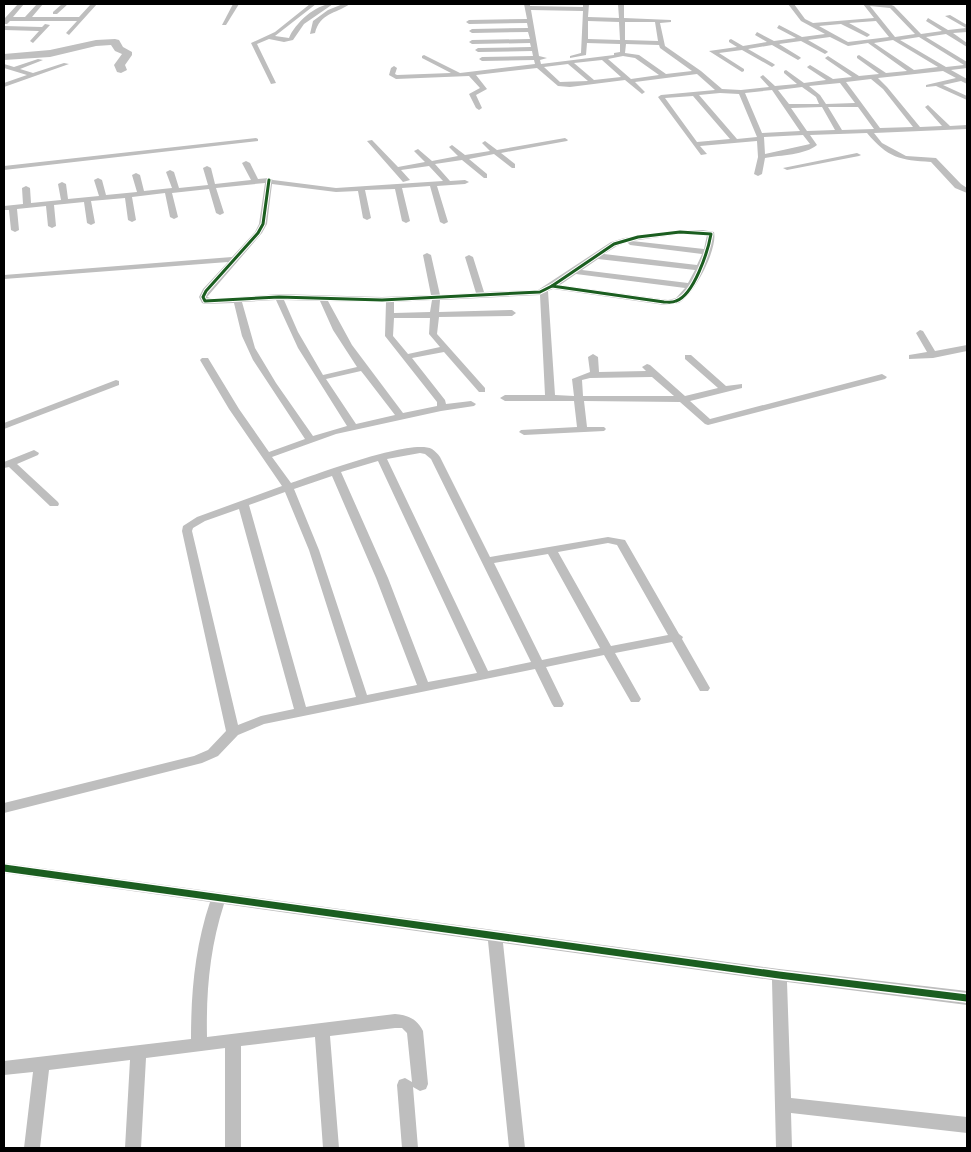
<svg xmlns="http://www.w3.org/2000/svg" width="971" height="1152" viewBox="0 0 971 1152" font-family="Quicksand,sans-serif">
<rect width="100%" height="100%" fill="#fff"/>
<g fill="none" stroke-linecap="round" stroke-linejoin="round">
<path fill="#bfbfbf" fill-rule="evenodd" d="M115,39L119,40L123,47L132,52V55L125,65L127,70L121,73L117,72L114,65L122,54L115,51L111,45L96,46L50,57L4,60V54L50,50L96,40Z"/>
<g fill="#bebebe" fill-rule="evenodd">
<path d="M18,4H24L13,17H25L37,4H43L32,17H79L91,4H97L69,35L66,33L77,21H10L7,24H4L5,18Z"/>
<path d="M62,4H68L57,14H53V12Z"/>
<path d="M233,4H239L226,25H222Z"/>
<path d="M310,4H316L275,36L289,38C295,23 317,3 333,4L304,24L293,40L284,42L269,39L257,44L276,83L271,84L251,43L275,32Z"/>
<path d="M343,4H350C335,14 320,13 315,33L310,34L313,21L328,10Z"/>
<path d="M524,4H530V6L583,7V4H589L588,17L619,18L618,4H624V18L671,20V22L660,23L665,46L701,71L722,89L741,90L769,87L760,77L763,75L775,86L797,84L784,73V71L786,70L804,83L826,80L808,68L807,67L810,65L833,79L852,77L826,59L825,58L828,56L859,76L879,74L857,58V56L859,55L886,73L907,71L868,43L848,46L830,37L808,40L827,51L828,52L825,54L801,41L779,44L800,57L801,58L798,60L772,45L748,49L774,64L775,65L772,67L742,50L719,53L744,69V71L742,72L709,51L737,47L729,42V40L731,39L743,46L767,42L755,35L757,32L774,41L796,38L777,28L779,25L802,37L825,34L801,21L788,4H794L805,19L813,23L874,18L863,4H889L894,6L921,34L942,31L926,21L928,18L948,30L966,28L945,16L950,15L967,25V32L953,33L967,43V47L946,34L926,37L967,62V68L951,70L967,79V84L961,81L943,85L967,96V100L936,86L926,87V85L956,78L943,71L878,78L887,87L920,127L942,126L925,107L928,105L950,126L967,125V129L874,133L882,143L906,156L936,158L961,184L967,188V193L955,188L931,162C900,160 888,158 867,133L810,135L817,145C805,155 781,155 765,158L762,174L758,176L754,174L758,157L757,141L700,146L707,154L701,155L658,97L661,95L715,90L697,74L635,82L645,92L642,94L625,80L570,87L558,86L537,68L476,75L487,89L476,95L482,108L479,110L476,108L469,94L480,88L469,76L396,79L389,75L391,68L394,66L397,68L395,74L397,75L451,73L422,58V56L424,55L460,73L535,64L534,60L482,61L479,59L482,57L533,56L532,51L478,52L475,50L478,48L531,47L530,43L472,44L469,42L472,40L530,39L528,32L472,33L469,31L472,29L528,28L527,23L469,24L466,22L469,20L527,19ZM870,6L890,8L915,34L895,37ZM531,10L583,11L581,53L570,56V58L586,55L587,43L620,44V52L614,53V55L541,64L540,60L547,58L539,56ZM588,21L619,22L620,40L588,39ZM876,21L889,37L848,42L819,26L841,24L867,37L870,35L869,34L849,23ZM625,22H655L658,41L625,40ZM919,37L964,65L946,67L900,40ZM893,40L938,67L914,70L874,43ZM626,44L659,45L660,48L692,71L666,74L639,55L625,53ZM623,56L635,58L659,75L631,79L608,59ZM602,60L621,77L594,80L574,63ZM568,64L588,81L560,82L544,67ZM871,79L883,89L913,127L880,128L846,82ZM840,83L855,103L826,104L820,95L809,86ZM802,87L816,97L819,104H789L778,90ZM772,90L800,131L762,133L745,93ZM720,93L739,94L757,137L737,139L699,95ZM693,96L730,139L697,142L665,98ZM822,107L835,130L807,131L791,108ZM828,107H858L874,129L842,130ZM803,135L810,144L765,154L764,137Z"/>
<path d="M45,24L50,25L33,43L30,41L39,31L4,30V26L42,27Z"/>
<path d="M38,59L43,60L20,69L33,73L64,63L69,64L4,87V83L27,75L4,68V64L14,67Z"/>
<path d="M256,138L258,139V141L4,170V166Z"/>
<path d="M565,138L568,140L567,141L501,153L515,164V168H512L494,154L469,159L487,174V178H484L462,160L435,164L450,181L465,180L469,182L465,184L437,186L448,222L444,224L440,222L430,186L402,188L410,221L406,223L402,221L395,189L365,190L371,218L367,220L363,218L358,191L336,192L272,184L267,224L262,233L207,297L213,299L279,294L382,297L431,295L423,255L427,253L431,255L440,295L476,293L465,257L469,255L473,257L484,292L538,290L611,242L624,238L680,230H703L714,232C718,249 694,295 679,303L664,305L553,289L548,291L555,395L574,396L572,379L590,372L588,357L593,354L598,357L599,372L646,371L642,367L647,364L650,365L685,396L718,388L685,359V355H691L726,386L742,384V388L690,401L710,419L882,374L887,377L885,379L708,425L705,424L680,402L584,401L587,427H604L606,429L604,431L524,435L519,432L521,430L577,427L574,401H505L500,398L505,395H545L540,295L440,300L439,312L512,310L516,313L512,316L439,317L437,334L485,388V392H479L444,352L412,358L445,400L446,404L471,401L476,404L474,406L441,411L336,434L272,457L291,483C315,475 411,438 432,449C435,451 438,454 440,457L490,557L608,537L625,540L679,634L683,637L682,639L710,688L708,691H700L672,642L615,653L641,699L639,702H631L604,655L546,667L564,704L562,707H554L552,704L535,669L264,724L238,735L218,756L202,763L4,813V803L194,756L208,750L226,731L182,531L183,526L197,517L282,486L229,409L200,360L202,358H208L239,409L269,452L305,439L253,360L242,336L234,303L205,304L202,303L199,297L203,289L228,262L4,279V275L232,257L255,232L259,224L265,183L216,188L224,213L220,215L216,213L209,189L172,193L178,217L174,219L170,217L165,193L132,197L136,220L132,222L128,220L125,198L91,201L95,223L91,225L87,223L84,202L54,205L56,226L52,228L48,226L46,206L17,209L19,230L15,232L11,230L9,210H4V206L23,204L22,188L26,186L30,188L31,203L61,200L58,184L62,182L66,184L68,199L99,196L94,180L98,178L102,180L106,195L137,192L132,175L136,173L140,175L144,191L172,188L166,172L170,170L174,172L179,188L208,185L203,168L207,166L211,168L215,184L251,180L242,163L246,161L250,163L258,179L269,178L273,180L336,188L443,181L429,166L401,170L410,180L403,182L367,141L372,140L398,167L425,162L414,151L418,149L432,161L458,156L449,147L452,145L465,155L490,151L482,143L485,141L497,150ZM680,234L707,235L704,249L632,241ZM627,242L630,245L702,254L697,265L604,254L617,246ZM598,259L695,270L688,283L582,270ZM576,274L685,288L676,298L668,300L560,285ZM276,300L298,348L347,426L313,436L276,383L255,348L242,302ZM284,300L320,301L333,330L357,367L323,375L298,332ZM432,300L430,312L394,313V302ZM328,301L386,302L385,336L437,402V406L403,413L352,345ZM394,318H430L429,334L440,347L408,354L393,336ZM361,371L365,376L395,415L356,424L326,379ZM652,377L674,396H583L582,380L590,378ZM420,453L425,454L431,459L531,662L488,671L387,459ZM378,461L477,673L428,682L388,578L341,472ZM332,476L376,578L417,685L367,695L319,550L294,489ZM285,492L309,550L356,697L306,707L249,505ZM239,509L294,709L261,716L238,725L192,531L193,528L205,521ZM608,543L617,545L668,635L611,646L558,552ZM548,554L600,648L542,660L494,563Z"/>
<path d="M857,153L861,155L859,156L787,170L783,168Z"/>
<path d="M920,330L923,331L935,351L967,345V351L933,358L909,359V355L927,352L916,333Z"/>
<path d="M116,380L119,381V385L4,429V423Z"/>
<path d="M34,450L39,453L38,455L17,464L58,502L59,504L58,506H50L9,467L4,468V462Z"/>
<path d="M4,863L779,969L967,991V1005L787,982L791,1098L967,1117V1133L791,1113L792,1148H776L772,980L503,943L525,1148H509L488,941L224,904C210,947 206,991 207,1037L395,1014C408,1015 417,1019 423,1031L428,1084L426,1089L420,1091L413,1087L418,1148H402L397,1085L399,1080L405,1078L412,1082L407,1033L402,1028H395L330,1036L339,1148H323L315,1037L241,1046V1148H225V1048L146,1058L141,1148H125L130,1060L49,1070L40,1148H24L33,1072L4,1075V1061L191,1039C191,992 195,947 210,902L4,873Z"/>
</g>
<defs>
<g id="cycleway-far1">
<path d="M269,180L263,224L258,233L206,291L203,297L205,301L279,297L382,300L540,292L552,286"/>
<path d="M680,232L711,234C708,251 694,295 676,301C672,303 668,302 664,302L552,286L614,244L638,237Z"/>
</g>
<path id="cycleway" d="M4,868L779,975L967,998"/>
</defs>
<use href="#cycleway-far1" stroke="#fff" stroke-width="5"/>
<use href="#cycleway" stroke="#fff" stroke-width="10"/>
<use href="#cycleway-far1" stroke="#1b5e20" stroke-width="3"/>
<use href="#cycleway" stroke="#1b5e20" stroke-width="7"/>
</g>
<rect width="971" height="1152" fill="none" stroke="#000000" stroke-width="10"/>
</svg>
